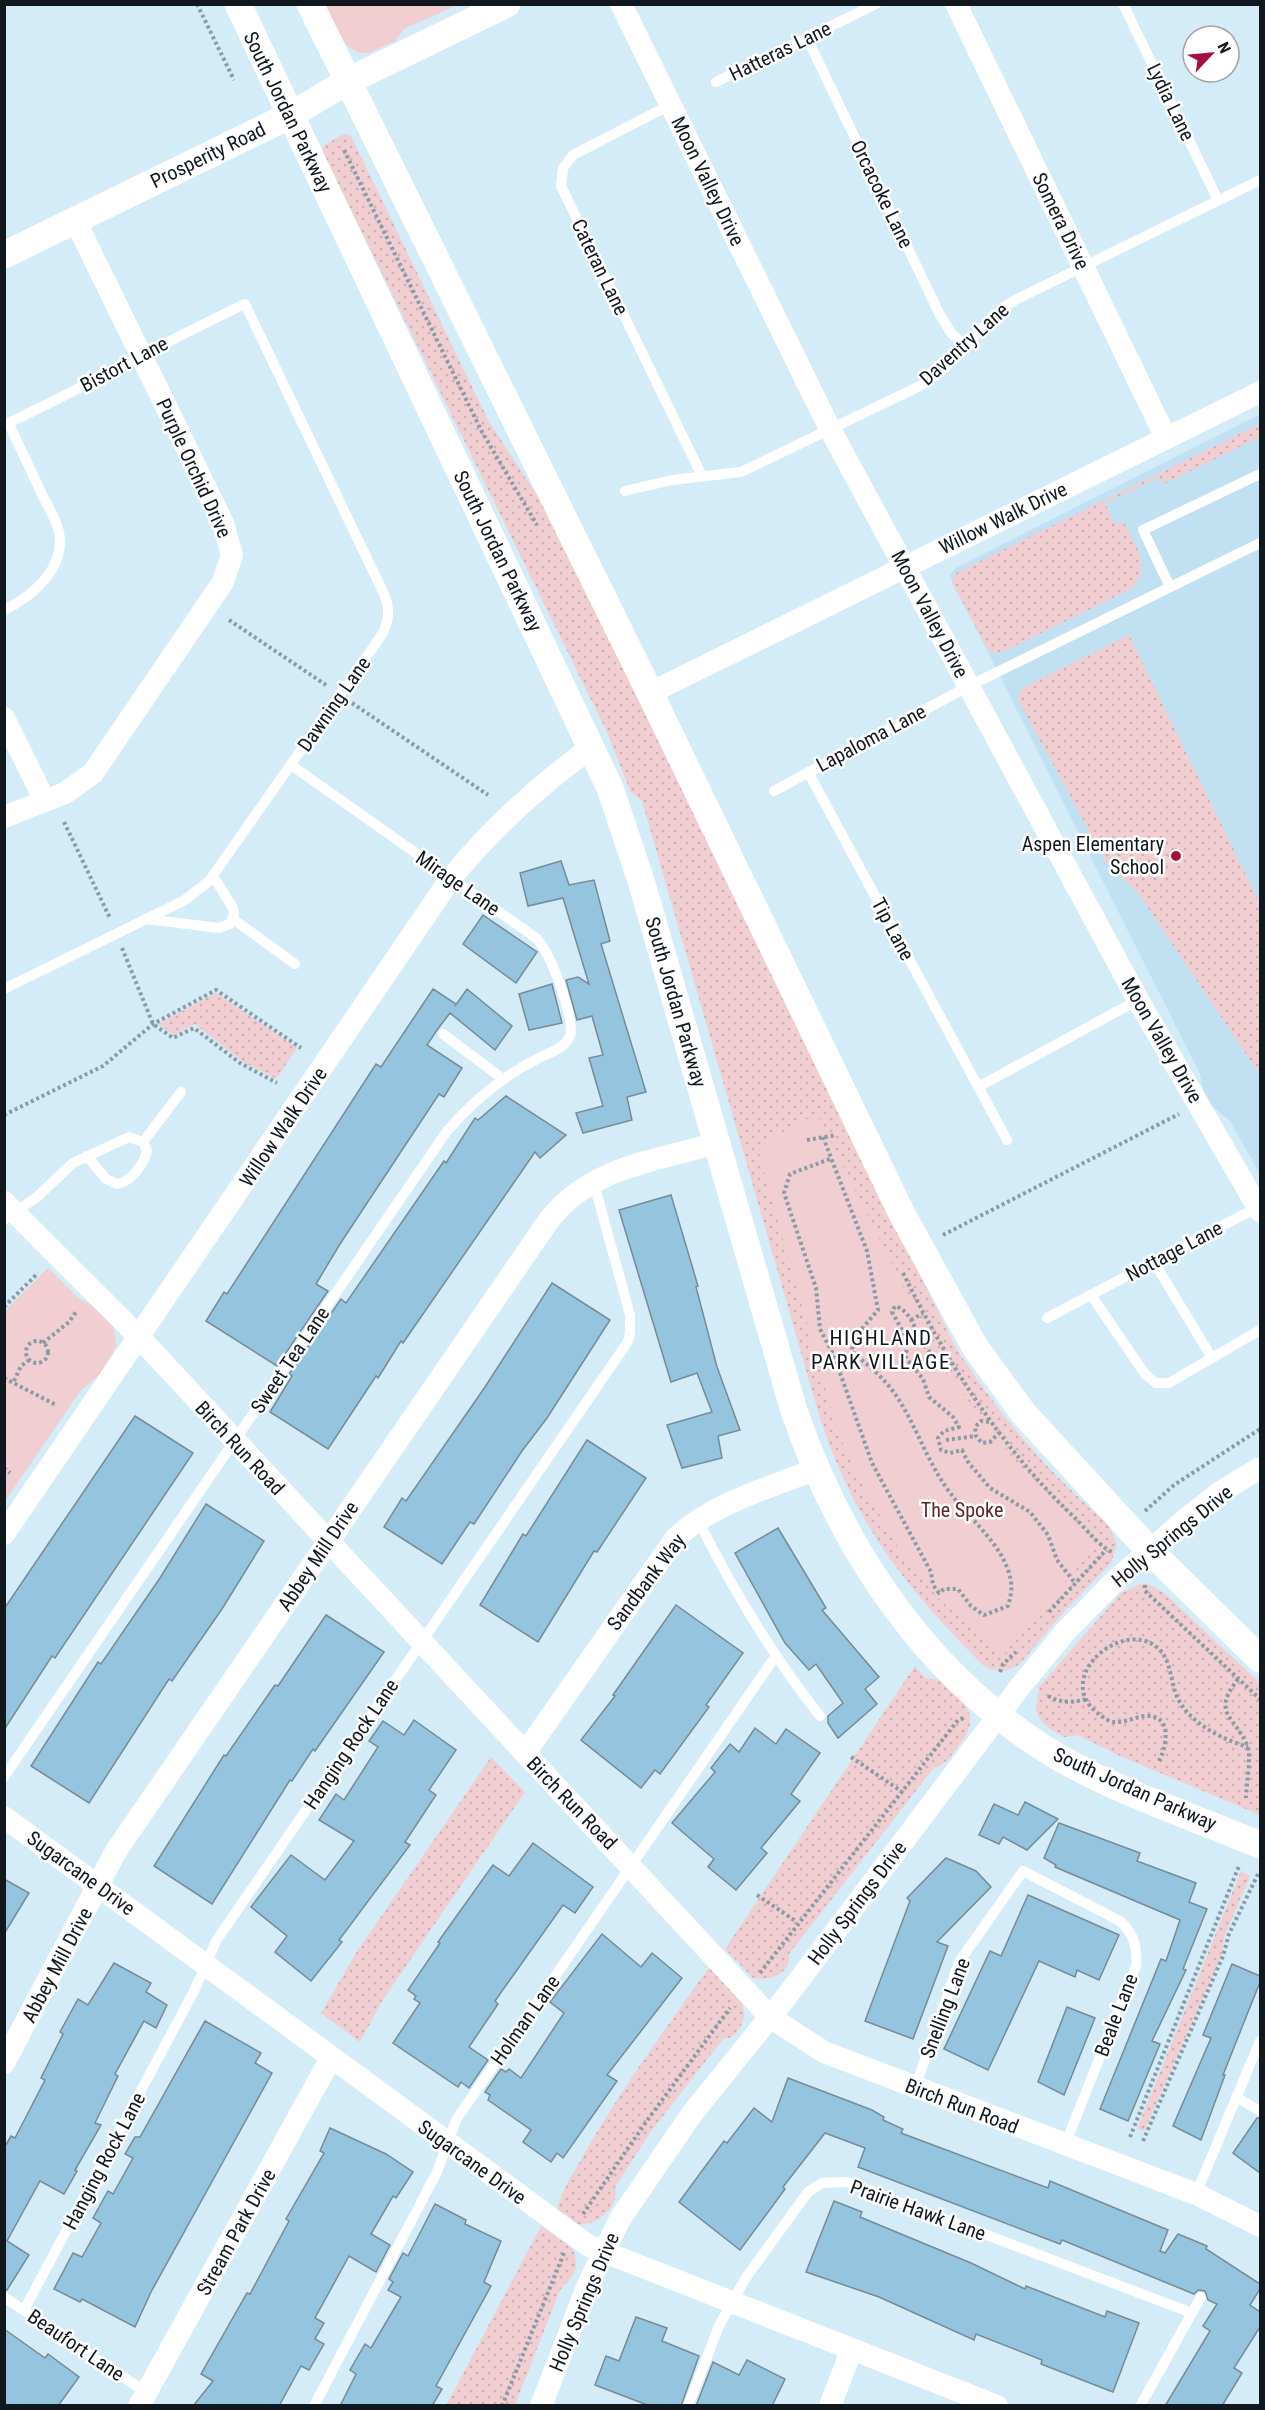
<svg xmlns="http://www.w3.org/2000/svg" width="1265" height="2410" viewBox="0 0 1265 2410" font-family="'Roboto Condensed',sans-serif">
<defs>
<pattern id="grass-dots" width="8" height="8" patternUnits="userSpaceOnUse" patternTransform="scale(1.5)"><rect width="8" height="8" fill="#f0ced2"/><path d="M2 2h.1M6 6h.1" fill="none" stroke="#cdb0b4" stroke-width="1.8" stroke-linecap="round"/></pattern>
</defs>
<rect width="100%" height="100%" fill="#d4ebf8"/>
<path fill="#c1e0f1" d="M1260,414V1174L1230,1121L1211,1105L1203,1089L1200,1074L949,575L956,568Z"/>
<g fill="url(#grass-dots)">
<path d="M344,134L351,136L489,422L544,506L956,1348C1002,1418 1044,1469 1108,1524L1117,1544L1111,1563L1063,1613L1019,1665L1005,1671L990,1669L983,1665C905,1587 855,1524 820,1418L642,801L631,793L607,732L323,153V146Z"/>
<path d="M1260,424V437L1164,484L1159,477L1105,503L1115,525L1123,521C1135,544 1153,567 1131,589L1002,652L993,653L987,648L952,583L954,574Z"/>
<path d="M1129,635L1260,904V1075L1138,893L1106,862L1018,700L1021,690L1028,685Z"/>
<path d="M216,993L297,1048L276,1079L242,1061L195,1024L174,1035L158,1024Z"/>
<path d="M1140,1584H1148L1163,1592L1260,1683V1815L1120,1756L1078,1735L1064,1737L1050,1729L1039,1718L1036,1710L1039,1687L1121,1593Z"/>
<path d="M915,1666L926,1678L940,1680L964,1701L970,1716V1725L965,1737L948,1760L932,1770L789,1954C791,1975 769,1981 753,1978L725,1949Z"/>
<path d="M491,1757L525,1792L382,2001L360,2042L321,2013L356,1953Z"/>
<path d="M1241,1871L1250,1876L1225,1935L1221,1957L1144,2131L1137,2129Z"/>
<path d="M713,1968C728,1985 755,2005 739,2029C735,2036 731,2038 723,2039L652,2130L615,2187C620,2206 597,2226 579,2224C571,2222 563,2217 557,2213C559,2194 573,2174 582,2158C619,2092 664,2031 708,1969Z"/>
<path d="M541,2226L573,2249C580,2271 574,2275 560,2290L515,2405L446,2406Z"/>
</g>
<g fill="#f0ced2">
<path d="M325,5H457L404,29L395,41L368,53H359L346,45Z"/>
<path d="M817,1114L911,1302L963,1394L1035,1487L1095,1542L1093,1550L1015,1639L1003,1656L938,1598L899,1549L858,1477L837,1430L757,1146Z"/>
<path d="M48,1268L78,1298L92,1305L114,1327L116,1347L100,1374L81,1390L5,1501V1311Z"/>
</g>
<g fill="#95c4de" stroke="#768b97" stroke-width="1.5">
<path d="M561,861L569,885L594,880L610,941L601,944L646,1092L627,1097L632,1120L583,1133L576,1113L603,1106L589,1058L603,1055L592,1016L577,1020L566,980L578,977L589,984L563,898L528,906L520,873Z"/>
<path d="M483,915L537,952L516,983L463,944Z"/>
<path d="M552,984L562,1023L529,1030L519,994Z"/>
<path d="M433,989L456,1004L455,1006L467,989L512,1026L495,1050L450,1013L437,1030L427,1045L462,1068L444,1097L439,1094L340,1244L316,1284L328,1291L277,1366L206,1321L224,1292L227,1294L376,1064L381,1067Z"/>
<path d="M506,1096L566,1135L540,1158L535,1152L403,1343L401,1341L378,1378L376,1376L328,1449L270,1412L292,1376L289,1374L341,1299L346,1303L444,1161L446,1163L475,1118L478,1120Z"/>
<path d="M671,1195L698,1286L696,1287L717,1367L740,1430L718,1436L722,1458L682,1468L667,1425L712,1412L697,1373L671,1382L619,1210Z"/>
<path d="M552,1283L610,1320L547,1418L522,1451L474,1524L470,1522L442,1564L384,1527L402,1498L406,1501L485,1387Z"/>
<path d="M135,1416L193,1453L55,1658L52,1656L4,1730V1609Z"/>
<path d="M587,1440L646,1478L597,1552L594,1551L538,1642L480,1605L523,1534L526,1536Z"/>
<path d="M206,1504L264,1541L222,1609L172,1681L169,1679L89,1803L31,1766L98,1662L101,1664L160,1578Z"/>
<path d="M778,1528L826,1608L822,1610L879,1677L865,1689L877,1704L838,1738L828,1723V1716L843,1703L816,1664L809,1670L785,1643L735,1553Z"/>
<path d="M676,1605L743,1653L706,1705L709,1707L660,1774L655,1770L641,1788L581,1740L615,1696L613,1695Z"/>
<path d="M326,1615L384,1652L315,1751L313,1749L292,1781L290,1780L212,1904L154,1866L224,1755L226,1756L275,1685L278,1686Z"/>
<path d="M414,1720L456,1750L429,1790L436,1795L405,1842L410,1845L339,1940L342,1942L311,1981L275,1952L287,1936L251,1907L291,1855L325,1880L354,1841L319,1820L336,1794L344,1800L378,1747L369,1741L383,1721L404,1735Z"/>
<path d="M755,1728L776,1744L786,1729L820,1753L791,1794L800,1801L761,1848L767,1853L736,1890L708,1867L714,1859L672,1823L715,1772L711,1768L730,1744L739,1752Z"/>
<path d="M1025,1802L1058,1819L1027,1850L1003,1837L999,1844L979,1835L994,1804L1018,1815Z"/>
<path d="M1059,1823L1140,1853L1137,1861L1196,1883L1189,1902L1207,1909L1183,1969L1186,1970L1152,2041L1160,2044L1128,2121L1100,2109L1161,1959L1166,1961L1180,1920L1055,1867L1056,1865L1044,1858Z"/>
<path d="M533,1843L593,1887L575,1913L563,1905L495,2001L498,2004L469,2047L488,2060L469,2088L461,2082L458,2087L393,2043L420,2003L414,1999L416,1996L408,1990L440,1943L438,1942L493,1865L509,1876Z"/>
<path d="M946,1858L976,1871L991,1887L937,1942L948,1946L913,2039L865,2021L910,1901L907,1898Z"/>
<path d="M4,1879L29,1893L4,1934Z"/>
<path d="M1028,1895L1119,1935L1099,1980L1077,1970L1075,1977L1039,1961L988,2070L944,2049L990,1951L1001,1956Z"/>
<path d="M602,1934L641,1967L652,1953L682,1978L607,2075L617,2081L563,2158L557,2153L551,2162L523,2142L531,2130L488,2100L490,2095L485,2092L501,2069L506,2072L509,2069L521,2078L564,2013L550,2002Z"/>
<path d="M114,1963L151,1983L146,1992L167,2005L156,2028L144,2021L115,2074L118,2076L95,2123L101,2125L75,2170L77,2171L64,2194L40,2181L7,2241L29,2255L7,2290H4V2148L11,2136L15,2138L45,2080L41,2078L63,2034L60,2032L78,1999L88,2005Z"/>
<path d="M1232,1964L1260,1976V1982L1223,2075H1225L1201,2140L1173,2126L1211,2038L1203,2035Z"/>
<path d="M1067,2007L1095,2018L1064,2095L1038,2082Z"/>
<path d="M205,2021L261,2053L255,2063L272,2073L151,2292L135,2327L82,2299L80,2302L54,2289L73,2253L82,2257L101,2223L93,2218L108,2191L113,2194L133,2158L125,2154L135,2137H140Z"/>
<path d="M788,2078L872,2110L884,2117L883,2120L903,2129L901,2133L1048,2188L1050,2181L1168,2230L1160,2251L1165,2253L1178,2234L1207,2246L1206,2249L1260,2284V2289L1250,2305L1260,2312V2327L1234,2368L1242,2373L1222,2406H1165L1210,2331L1203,2326L1217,2304L1208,2300L1205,2291L1198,2290L1194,2294L1062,2240L1060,2244L858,2167L865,2148L825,2133L783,2187L785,2189L740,2250L679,2202L724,2141L727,2143L754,2108L772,2122Z"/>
<path d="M1257,2118H1260V2173L1233,2153Z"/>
<path d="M330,2128L386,2154L413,2172L396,2198L393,2196L371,2234L390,2245L376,2272L349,2256L315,2318L324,2323L315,2339L324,2344L309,2370L301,2366L279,2406H193L213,2381L201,2374L247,2293L250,2294L289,2221L286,2219L324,2153L320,2151Z"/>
<path d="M834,2201L862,2212L860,2217L971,2263L1025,2289L1026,2286L1105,2317L1107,2311L1139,2323L1113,2392L1041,2364L1042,2360L976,2334L974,2340L879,2297L806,2272Z"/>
<path d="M435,2204L466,2220L465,2224L501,2241L484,2282L491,2286L436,2386L442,2389L432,2406H340L356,2374L350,2370L365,2344L371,2348L401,2297L388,2290L393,2282L389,2279L403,2253L408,2256Z"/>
<path d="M636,2317L667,2328L662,2341L699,2356L681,2406H650L595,2385L606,2356L619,2361Z"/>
<path d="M4,2329L45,2358L48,2354L79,2377L58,2406H4Z"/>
<path d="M747,2360L785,2379L772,2406H696L713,2362L739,2375Z"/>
</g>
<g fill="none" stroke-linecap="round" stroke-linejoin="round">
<g stroke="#899ba5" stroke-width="4" stroke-dasharray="3 3" stroke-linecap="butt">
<path d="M197,4L234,80"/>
<path d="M344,150L482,432L537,525"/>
<path d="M229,620L326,685"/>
<path d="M352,703L488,795"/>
<path d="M64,822L110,918"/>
<path d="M122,948L153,1024L173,1038L194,1028L240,1063L277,1083"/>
<path d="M4,1115L103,1066L153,1024L216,990L301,1048"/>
<path d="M823,1137L867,1251L878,1310L853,1339L852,1352C867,1364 884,1378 895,1394C917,1426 927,1463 951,1494C969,1518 998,1541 1008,1570C1013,1584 1012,1592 1008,1606L984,1615L971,1606L958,1589H944L939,1593L933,1585L931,1572L872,1463L834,1356L820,1329L816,1288L784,1193L790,1174L830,1159"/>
<path d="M807,1140L836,1135"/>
<path d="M943,1235L1179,1114"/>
<path d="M903,1273C948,1364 1001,1448 1075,1518C1086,1529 1099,1546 1112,1552"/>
<path d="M4,1307L38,1273"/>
<path d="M911,1320L923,1313"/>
<circle cx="37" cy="1352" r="11"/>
<path d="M43,1343L69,1322L76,1312"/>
<path d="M836,1363L859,1359"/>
<path d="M951,1364C912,1353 921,1314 895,1306L892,1312L907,1339L906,1358L923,1379L929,1397L953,1417L959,1427L944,1431L938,1438L941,1450L950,1453L962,1450L968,1462L990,1488L1030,1512L1048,1535L1057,1560L1075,1583"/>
<path d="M4,1378L56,1405"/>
<path d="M14,1381L21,1366L29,1360"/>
<path d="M989,1422L981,1421L975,1427L976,1436L982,1443L990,1442L999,1433"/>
<path d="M946,1440L976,1436"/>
<path d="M4,1468L10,1473"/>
<path d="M1145,1511L1174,1485L1260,1429"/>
<path d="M1145,1585V1591L1260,1699"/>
<path d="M1049,1612L1106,1550"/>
<path d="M1000,1672L1003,1664L1016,1652"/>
<path d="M1238,1679C1211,1714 1234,1715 1247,1745C1252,1755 1246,1786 1246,1798"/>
<path d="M1048,1696C1061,1703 1072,1703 1087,1699"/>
<path d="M851,1757L901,1791"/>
<path d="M1159,1761C1167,1746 1173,1714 1145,1716C1135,1717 1125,1723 1114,1722C1106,1721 1097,1713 1091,1707C1061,1672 1120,1623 1154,1645C1173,1658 1169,1681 1178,1699C1191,1724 1222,1739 1248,1747"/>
<path d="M757,1895L797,1922"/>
<path d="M760,1973L958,1720L964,1718"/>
<path d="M1130,2137L1239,1866"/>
<path d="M1143,2141L1223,1956L1229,1934L1258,1874"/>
<path d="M583,2214L646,2122L730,2008"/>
<path d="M502,2406L564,2253"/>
</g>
<g stroke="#fff" stroke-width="10">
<path d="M1123,4L1218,200"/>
<path d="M807,38L940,315L952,334L965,345"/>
<path d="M716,82L876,4"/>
<path d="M670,105L573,155L563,168L561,186L702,476"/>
<path d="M4,425C86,387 163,342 245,304L384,594C391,611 389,624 379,639L209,881L185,900L4,989"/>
<path d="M625,491L672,480L741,472L922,385C958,363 979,322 1015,300L1260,180"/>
<path d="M1170,587L1143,530L1260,474"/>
<path d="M4,610C33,596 66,568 59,532C56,518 46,504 40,490C30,468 19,446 9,424"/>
<path d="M808,772L1007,1140"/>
<path d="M774,791L969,686L1260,543"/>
<path d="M147,919L219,928L230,924L234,914L233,908L213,876"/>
<path d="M233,919L295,964"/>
<path d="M443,1034L503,1079"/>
<path d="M978,1087L1138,1000"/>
<path d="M143,1142L181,1092"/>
<path d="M4,1220L37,1197L73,1163L129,1137L143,1142L147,1151C144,1164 131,1182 117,1184L106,1179L87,1156"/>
<path d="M1154,1262L1212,1358"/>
<path d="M1091,1295L1145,1374L1156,1383H1169L1260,1330"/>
<path d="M1047,1318L1258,1207"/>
<path d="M698,1520C733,1590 771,1654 820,1716"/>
<path d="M4,1777L447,1131C473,1101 502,1076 539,1058C552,1051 566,1049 571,1033C571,1010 552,955 536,938L291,765"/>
<path d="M915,2088L959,1962L1023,1871L1120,1921C1134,1934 1138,1948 1136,1966L1065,2145"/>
<path d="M1236,2097L1260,2111"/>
<path d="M1196,2194L1260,2041"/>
<path d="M4,2297L147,2393"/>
<path d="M24,2310L194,1991L216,1941L627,1343L630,1334V1315L593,1180"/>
<path d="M314,2406L437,2172L456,2120L775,1657"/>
<path d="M688,2406L719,2326L745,2279L808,2192L822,2183L847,2182L1192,2313"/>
<path d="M1140,2406L1201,2297"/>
</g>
<g stroke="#fff" stroke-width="22">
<path d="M621,4L830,429L1138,1000L1260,1211"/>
<path d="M956,4L1166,438"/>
<path d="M650,693L1260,392"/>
<path d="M4,718L45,801"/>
<path d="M4,817L65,793L93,773L223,582L232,555L223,523L75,220"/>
<path d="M4,1202L140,1338L770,2017L824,2052L1196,2194L1260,2226"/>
<path d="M4,1534L451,878C493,827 539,785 592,747"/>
<path d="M525,1753L675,1539C712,1503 769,1488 816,1469"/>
<path d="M4,1817L589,2246L997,2406"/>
<path d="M4,2063L116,1851L549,1220C590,1167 655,1161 717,1143"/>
<path d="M139,2406L331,2058"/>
<path d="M541,2406L589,2282L620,2219L691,2115L787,1996L1019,1688L1065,1632L1118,1578L1186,1519L1219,1493L1260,1468"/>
<path d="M830,2406L852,2349"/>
</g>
<g stroke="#fff" stroke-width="27">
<path d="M238,4L610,788L642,884L794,1411C843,1552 929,1681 1060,1758C1120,1793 1196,1818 1260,1845"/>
<path d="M310,4L650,693L902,1214L975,1347L1024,1414L1151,1552L1260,1659"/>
<path d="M4,255L289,116L348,81L507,4"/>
</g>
</g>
<circle fill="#a60e41" stroke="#fff" stroke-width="2" cx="1176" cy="856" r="6"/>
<g text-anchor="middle" stroke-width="5" stroke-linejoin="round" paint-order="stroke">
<g font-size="20" fill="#10181d" stroke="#fff">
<text transform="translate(780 51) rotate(-26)" y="7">Hatteras Lane</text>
<text transform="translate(1171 102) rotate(64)" y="7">Lydia Lane</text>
<text transform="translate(288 112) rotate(64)" y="7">South Jordan Parkway</text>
<text transform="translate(208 155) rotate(-26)" y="7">Prosperity Road</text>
<text transform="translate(708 181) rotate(64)" y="7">Moon Valley Drive</text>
<text transform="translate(882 194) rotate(64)" y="7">Orcacoke Lane</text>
<text transform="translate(1061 221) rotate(64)" y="7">Somera Drive</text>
<text transform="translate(600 267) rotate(64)" y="7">Cateran Lane</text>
<text transform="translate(964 344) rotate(-42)" y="7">Daventry Lane</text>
<text transform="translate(124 364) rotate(-28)" y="7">Bistort Lane</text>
<text transform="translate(194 468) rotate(65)" y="7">Purple Orchid Drive</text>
<text transform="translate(1003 518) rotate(-26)" y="7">Willow Walk Drive</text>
<text transform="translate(498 551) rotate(64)" y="7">South Jordan Parkway</text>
<text transform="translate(930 614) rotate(62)" y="7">Moon Valley Drive</text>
<text transform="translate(334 704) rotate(-55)" y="7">Dawning Lane</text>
<text transform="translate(871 738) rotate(-28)" y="7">Lapaloma Lane</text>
<text transform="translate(458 883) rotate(35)" y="7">Mirage Lane</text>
<text transform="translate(893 929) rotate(62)" y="7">Tip Lane</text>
<text transform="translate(676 1002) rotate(74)" y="7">South Jordan Parkway</text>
<text transform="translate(1162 1040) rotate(60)" y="7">Moon Valley Drive</text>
<text transform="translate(283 1127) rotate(-56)" y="7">Willow Walk Drive</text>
<text transform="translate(1174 1251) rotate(-28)" y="7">Nottage Lane</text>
<text transform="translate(290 1360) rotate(-56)" y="7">Sweet Tea Lane</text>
<text transform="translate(240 1448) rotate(47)" y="7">Birch Run Road</text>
<text transform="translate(1172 1536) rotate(-39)" y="7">Holly Springs Drive</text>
<text transform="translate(318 1556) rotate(-56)" y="7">Abbey Mill Drive</text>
<text transform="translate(646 1582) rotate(-53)" y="7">Sandbank Way</text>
<text transform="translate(351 1744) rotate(-56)" y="7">Hanging Rock Lane</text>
<text transform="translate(1135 1789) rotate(24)" y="7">South Jordan Parkway</text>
<text transform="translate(572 1803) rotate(46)" y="7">Birch Run Road</text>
<text transform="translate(81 1873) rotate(36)" y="7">Sugarcane Drive</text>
<text transform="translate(857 1903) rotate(-53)" y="7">Holly Springs Drive</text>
<text transform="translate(57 1965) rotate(-62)" y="7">Abbey Mill Drive</text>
<text transform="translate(945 2008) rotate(-69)" y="7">Snelling Lane</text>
<text transform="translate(1116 2015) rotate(-69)" y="7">Beale Lane</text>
<text transform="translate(525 2020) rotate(-55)" y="7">Holman Lane</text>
<text transform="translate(962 2106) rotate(21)" y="7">Birch Run Road</text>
<text transform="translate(104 2161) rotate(-62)" y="7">Hanging Rock Lane</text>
<text transform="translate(472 2162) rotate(36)" y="7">Sugarcane Drive</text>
<text transform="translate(918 2210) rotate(20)" y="7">Prairie Hawk Lane</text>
<text transform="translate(236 2232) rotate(-61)" y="7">Stream Park Drive</text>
<text transform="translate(584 2302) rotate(-67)" y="7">Holly Springs Drive</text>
<text transform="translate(76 2345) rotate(34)" y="7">Beaufort Lane</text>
</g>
<g font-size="20" fill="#10181d" stroke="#fff" text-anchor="end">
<text x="1164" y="851">Aspen Elementary<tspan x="1164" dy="23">School</tspan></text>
</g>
<g font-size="20" fill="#60212e" stroke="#fff">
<text x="962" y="1517">The Spoke</text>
</g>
<g font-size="21" letter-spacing="1.5" fill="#10181d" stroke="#fff">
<text x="881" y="1345">HIGHLAND<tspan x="881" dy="24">PARK VILLAGE</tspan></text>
</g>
</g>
<rect width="1265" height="2410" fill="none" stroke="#10181d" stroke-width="12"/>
<g transform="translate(1211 54) rotate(64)"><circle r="28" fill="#ffffff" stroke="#9fa3a5" stroke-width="1.5"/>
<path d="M0-4.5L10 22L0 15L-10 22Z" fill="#a60e41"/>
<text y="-9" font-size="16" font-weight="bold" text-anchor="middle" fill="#10181d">N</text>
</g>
</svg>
